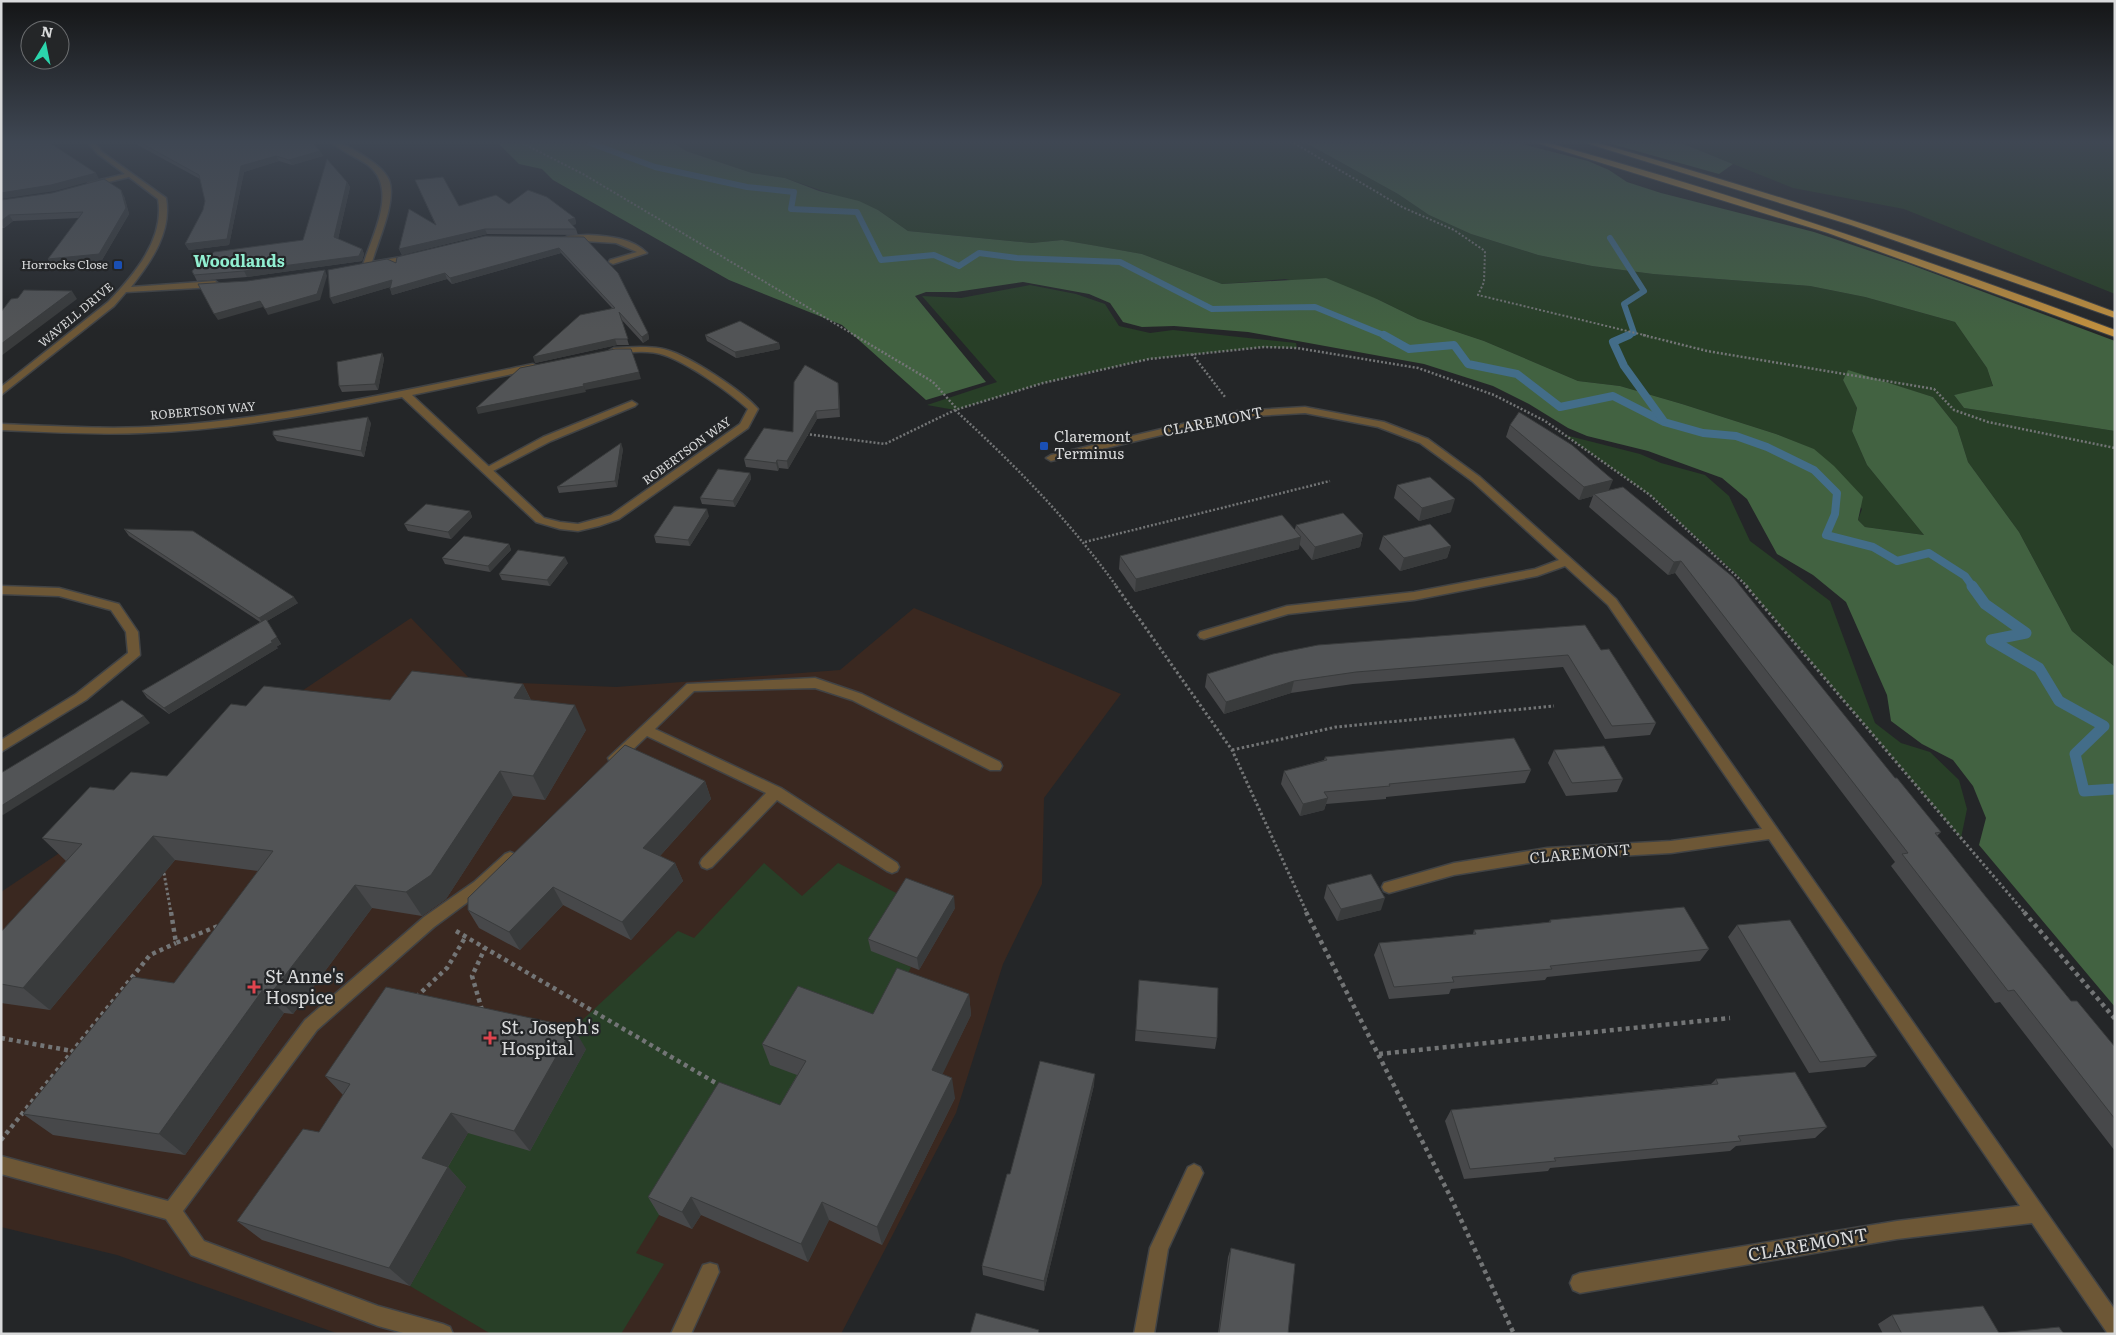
<svg xmlns="http://www.w3.org/2000/svg" width="2116" height="1335" viewBox="0 0 2116 1335" font-family="Literata,serif">
<rect width="100%" height="100%" fill="#242628"/>
<path fill="#3a2820" d="M914,608L1121,694L1044,798L1042,884L1003,964L956,1113L841,1334H339L117,1255L1,1227V892L411,618L472,681L616,687L840,670Z"/>
<g fill="#283f27">
<path d="M674,143H1306L1398,194L1429,215L1471,234L1538,255L1592,266L1653,274L1810,286L1865,297L1955,322L1987,368L1993,387L1954,395L1964,408L2115,431V667L2072,631L2019,532L1968,462L1957,427L1933,397L1848,371L1843,380L1857,408L1852,431L1867,465L1924,535L1865,527L1858,520L1862,509L1813,449L1776,434L1682,404L1620,386L1578,381L1484,341L1418,319L1377,299L1285,279L1222,284L1142,254L1062,240L1032,243L908,231L878,210L785,178L752,173L686,151Z"/>
<path d="M1681,143H2115V294L1904,209L1793,188Z"/>
<path d="M1030,285L1076,294L1105,304L1119,326L1150,333L1173,330L1296,343L1297,348L1264,347L1149,359L1043,383L955,410L927,405L997,382L922,296L961,298Z"/>
<path d="M1565,435L1640,454L1661,463L1705,475L1729,496L1750,541L1830,601L1875,723L1901,743L1930,752L1959,780L1967,809L1961,838L1738,576L1650,495Z"/>
<path d="M764,863L802,896L838,863L904,897L871,950L911,967L901,989L812,1081L788,1125L728,1102L636,1253L664,1264L621,1334H491L410,1286L466,1187L441,1178L468,1133L563,1038L678,931L694,938Z"/>
</g>
<g fill="#426241">
<path d="M498,143H674L686,151L752,173L785,178L819,191L859,201L878,210L908,231L1032,243L1062,240L1097,246L1142,254L1222,284L1326,278L1377,299L1418,319L1484,341L1578,381L1620,386L1682,404L1776,434L1814,449L1834,466L1863,497L1858,520L1865,527L1924,535L1867,465L1852,431L1857,408L1843,380L1848,370L1933,397L1957,427L1968,462L2019,532L2072,631L2115,667V1007L1979,845L1986,818L1973,786L1953,760L1922,744L1891,721L1887,695L1846,602L1813,575L1777,554L1747,499L1722,478L1648,451L1587,436L1568,428L1529,404L1493,386L1424,364L1248,332L1174,326L1142,327L1123,322L1110,303L1089,294L1023,282L956,292H926L915,296L986,382L926,400L842,325L729,280L553,180L542,169L519,164Z"/>
<path d="M1306,143H1518L1588,161L1609,170L1627,182L1661,193L1814,232L1906,263L2115,341V431L1964,408L1954,395L1993,386L1987,368L1955,322L1865,297L1810,286L1653,274L1592,266L1538,255L1471,234L1429,215L1398,194Z"/>
<path d="M1608,143H1681L1733,164L1719,174Z"/>
</g>
<g fill="none" stroke-linecap="round" stroke-linejoin="round">
<g stroke="#436d89" stroke-width="6">
<path d="M590,143L655,167L747,187L794,192L791,209L857,212L881,260L934,255L959,266L979,253L1017,258L1120,262L1212,309L1315,307L1386,336"/>
<path d="M1610,238L1644,291L1624,304L1634,333L1626,336"/>
</g>
<g stroke="#436d89" stroke-width="8">
<path d="M1384,335L1409,349L1454,345L1468,364L1517,374L1560,407L1613,396L1664,422L1703,433L1736,436L1767,447L1814,470L1837,493L1835,514L1826,535L1873,547L1897,561L1929,553L1965,576L1973,587"/>
<path d="M1629,335L1613,342L1624,366L1663,420"/>
</g>
<path stroke="#436d89" stroke-width="11" d="M1972,586L1985,604L2026,633L1991,640L2039,668L2059,701L2104,726L2075,754L2084,791L2115,789"/>
<defs>
<g id="service">
<path d="M632,401L637,404L635,406L551,441L491,472H483L482,470L543,437Z"/>
<path d="M815,678L862,694L1000,762L1002,766L1000,770H990L852,700L815,688L694,691L655,729L781,788L897,863L899,867L897,871L892,873L887,871L777,800L712,867L707,869L702,867L700,863L702,859L766,793L647,736L620,762H610L608,758L687,684Z"/>
<path d="M510,852L515,854L517,858L515,862L484,890L434,927L317,1030L183,1211L204,1241L378,1306L443,1324L450,1327L453,1334H407L378,1326L191,1255L166,1219L1,1174V1156L168,1201L305,1020L424,917L474,882L505,854Z"/>
<path d="M710,1263L717,1265L719,1272L691,1334H671L703,1265Z"/>
</g>
<g id="minor">
<path d="M88,143H95L102,152L166,198C172,232 151,262 131,287L215,281L219,284L215,287L126,292L114,306L1,395V387L108,302C134,275 165,239 158,199L129,177L88,187V183L125,174L98,154Z"/>
<path d="M333,143C344,143 354,150 364,156C373,162 384,169 389,180C397,201 378,241 372,262L413,255H416V259L364,267L363,265C372,235 399,189 368,165C357,157 342,152 333,143Z"/>
<path d="M588,235C609,236 632,238 647,253L613,264L609,262L610,260L637,252L616,243L568,240L564,238L568,236Z"/>
<path d="M640,347C648,347 658,347 667,350C689,356 743,391 758,409L748,428L619,519L599,526L578,531L560,529L536,522L402,397C317,414 229,430 142,433C95,435 48,432 1,430V424C55,426 110,430 164,426C289,417 411,389 533,364L538,367L536,369L412,395L544,518L560,522L578,524L611,515L740,424L748,409C729,392 688,363 664,355C649,350 630,352 614,354L609,351L614,348Z"/>
<path d="M1305,407L1384,422L1428,439L1480,477L1616,599L2115,1310V1334H2108L2032,1223L1897,1239L1580,1293L1573,1290L1570,1283L1573,1276L1580,1273L1897,1221L2020,1206L1769,839L1671,853L1547,860L1454,875L1389,893L1384,891L1382,887L1384,883L1454,863L1547,848L1671,841L1762,829L1608,605L1565,566L1537,576L1414,600L1288,614L1204,639L1200,638L1198,635L1200,632L1287,606L1414,592L1535,569L1559,560L1472,481L1420,443L1378,427L1305,413L1238,417L1051,461L1046,458L1051,455L1238,411Z"/>
<path d="M1,586L59,588L119,604L138,632L140,655L86,700L1,752V740L76,694L128,653L126,632L111,610L59,596L1,594Z"/>
<path d="M1194,1164L1200,1167L1203,1173L1168,1249L1154,1334H1134L1150,1248L1188,1167Z"/>
</g>
<g id="trunk">
<path d="M1537,143H1549C1741,196 1929,260 2115,330V337L1828,233Z"/>
<path d="M1586,143H1598C1772,193 1945,248 2115,312V318L1851,225Z"/>
</g>
</defs>
<use href="#service" stroke="#414345" stroke-width="3"/>
<use href="#minor" stroke="#414345" stroke-width="3"/>
<use href="#trunk" stroke="#414345" stroke-width="2"/>
<g stroke="#737576" stroke-width="2" stroke-dasharray="2 2" stroke-linecap="butt">
<path d="M522,143L583,174L856,336"/>
<path d="M1294,143L1402,207L1454,230L1485,251L1484,282L1478,295L1648,336"/>
</g>
<g stroke="#737576" stroke-width="2.5" stroke-dasharray="2 2" stroke-linecap="butt">
<path d="M854,335L933,382L957,409"/>
<path d="M1643,335L1707,351L1934,389L1954,410L1988,422L2115,448"/>
<path d="M1192,354L1225,397"/>
<path d="M955,410C1017,467 1068,519 1117,587"/>
<path d="M806,434L885,444L955,410L1043,383L1149,359L1264,347L1297,348L1418,368L1494,395L1545,421L1650,495L1748,587"/>
<path d="M1085,542L1330,481"/>
</g>
<g stroke="#737576" stroke-width="3" stroke-dasharray="2.5 2.5" stroke-linecap="butt">
<path d="M1116,586L1232,750L1307,913"/>
<path d="M1746,586L2025,913"/>
<path d="M1232,750L1336,727L1554,706"/>
<path d="M164,873L171,913"/>
</g>
<g stroke="#737576" stroke-width="4.5" stroke-dasharray="4 4" stroke-linecap="butt">
<path d="M171,912L176,943L218,926"/>
<path d="M1306,912L1450,1196L1514,1334"/>
<path d="M2024,912L2115,1019"/>
<path d="M456,931L721,1086"/>
<path d="M416,997L447,968L466,936"/>
<path d="M482,1010L472,976L485,948"/>
<path d="M1,1038L72,1051"/>
<path d="M1379,1054L1730,1018"/>
<path d="M1,1140L150,955L176,943"/>
</g>
<use href="#service" fill="#6d5736" fill-rule="evenodd"/>
<use href="#minor" fill="#6d5736" fill-rule="evenodd"/>
<use href="#trunk" fill="#c1903e" fill-rule="evenodd"/>
</g>
<g fill="#47484a">
<path d="M134,143H313L323,156L292,165L279,161L244,172L229,245L189,250L185,244L203,210L205,201L200,179Z"/>
<path d="M415,180L459,206L509,204L575,218L576,224L572,225L576,229L578,235L487,234L402,255L399,249L435,224Z"/>
<path d="M347,182L350,187L338,239L362,249L364,254L362,261L247,277L197,281L192,271L303,240Z"/>
<path d="M124,196L129,214L102,260L52,266L48,259L79,218L13,221L4,228H1V200Z"/>
<path d="M584,237L648,333L649,339L643,343L621,319L629,345H617L535,363L612,308L561,253L452,284L447,279L392,295L390,287L333,304L396,263Z"/>
<path d="M705,335L779,343L780,349L736,358L707,341Z"/>
<path d="M382,353L384,359L378,390L342,392L339,386Z"/>
<path d="M794,382L839,391L840,417L817,419L788,469L779,468L778,471L746,467L744,459L793,432Z"/>
<path d="M371,423L364,457L277,441L273,435Z"/>
<path d="M1510,425L1609,490L1623,487L1895,778L1941,832L1937,836L1986,897L2071,1001L2115,1047V1151L2000,1002L1995,1003L1891,866L1895,862L1675,573L1668,575L1589,507L1593,496L1579,500L1506,437Z"/>
<path d="M623,449L617,487L559,493L557,487Z"/>
<path d="M750,473L751,479L735,507L702,504L700,498Z"/>
<path d="M1397,485L1451,512L1419,521L1394,498Z"/>
<path d="M470,511L472,517L451,539L408,531L404,524Z"/>
<path d="M709,516L690,546L656,543L654,536Z"/>
<path d="M1296,525L1363,534L1360,547L1312,560L1299,544V549L1135,592L1119,569L1120,556L1295,529Z"/>
<path d="M124,529L298,603L267,621L281,644L276,647L278,648L169,714L147,698L142,691L260,622L129,536Z"/>
<path d="M1383,536L1451,546L1447,558L1400,571L1379,549Z"/>
<path d="M509,544L511,550L490,572L445,564L442,558Z"/>
<path d="M568,563L550,586L502,580L499,574Z"/>
<path d="M1601,650L1656,723L1650,735L1605,739L1563,667L1353,684L1291,693L1224,714L1205,687L1207,674Z"/>
<path d="M523,684L531,700L586,730L545,800L513,796L446,899L422,916L372,908L293,1014L284,1013L185,1155L53,1135L23,1114L174,983L258,871L175,860L50,1010L1,1003V932L66,861L42,838L114,790L167,776L246,706L390,700Z"/>
<path d="M1554,750L1623,779L1617,792L1566,796L1548,763Z"/>
<path d="M1325,757L1531,770L1525,783L1386,797V799L1326,804L1324,810L1300,816L1281,784L1284,771L1324,760Z"/>
<path d="M705,781L711,799L660,856L675,863L683,881L631,940L563,905L520,950L479,928L468,910Z"/>
<path d="M1327,885L1381,910L1337,921L1324,898Z"/>
<path d="M955,908L919,970L871,951L868,939Z"/>
<path d="M1550,920L1709,949L1700,961L1547,977L1545,980L1451,989L1449,994L1389,999L1374,955L1379,943L1473,934L1474,930L1549,922Z"/>
<path d="M1737,925L1877,1056L1865,1067L1809,1073L1728,937Z"/>
<path d="M1139,980L1217,1038L1215,1049L1135,1041Z"/>
<path d="M969,994L971,1015L942,1074L955,1098L882,1245L829,1220L808,1262L701,1215L692,1229L659,1215L648,1197L780,1105L797,1075L770,1065L762,1044L873,1014Z"/>
<path d="M586,1049L530,1151L468,1133L448,1167L466,1187L410,1286L262,1240L237,1221L319,1132L343,1095L325,1076Z"/>
<path d="M1716,1079L1827,1127L1815,1138L1736,1146L1730,1151L1550,1168L1548,1171L1464,1179L1445,1121L1451,1110L1711,1084Z"/>
<path d="M1094,1085L1044,1291L983,1275L982,1266L1010,1174Z"/>
<path d="M1231,1248L1288,1334H1218L1228,1257Z"/>
<path d="M1892,1315L1999,1333L2064,1334H1883L1878,1324Z"/>
</g>
<g fill="#393b3c">
<path d="M320,151L323,156L292,165L289,160Z"/>
<path d="M276,156L279,161L244,172L229,245L189,250L185,244L241,166Z"/>
<path d="M96,173L99,179L55,191L1,199V193Z"/>
<path d="M347,182L350,187L337,243L334,237Z"/>
<path d="M121,190L124,196L129,214L102,260L52,266L48,259Z"/>
<path d="M9,215L13,221L4,228L1,223V221Z"/>
<path d="M575,218L576,224L570,226L568,220Z"/>
<path d="M485,229L487,234L402,255L399,249Z"/>
<path d="M559,248L561,253L452,284L450,278Z"/>
<path d="M362,249L364,254L362,261L247,277L244,271Z"/>
<path d="M325,270L327,276L320,300L268,315L265,309Z"/>
<path d="M445,273L447,279L392,295L390,289Z"/>
<path d="M392,280L394,286L333,304L330,298Z"/>
<path d="M72,291L77,299L1,356V344Z"/>
<path d="M260,301L263,307L218,320L214,314Z"/>
<path d="M648,333L649,339L643,343L642,337Z"/>
<path d="M615,339L617,345L535,363L533,357Z"/>
<path d="M779,343L780,349L736,358L735,352Z"/>
<path d="M382,353L384,359L378,390L375,384Z"/>
<path d="M639,372L641,379L585,390L583,384Z"/>
<path d="M838,383L839,391L840,417L839,409Z"/>
<path d="M584,386L586,392L478,414L476,408Z"/>
<path d="M816,411L817,419L788,469L787,461Z"/>
<path d="M368,417L371,423L364,457L361,451Z"/>
<path d="M621,443L623,449L617,487L615,481Z"/>
<path d="M777,460L779,468L778,471L776,463Z"/>
<path d="M750,473L751,479L735,507L733,501Z"/>
<path d="M1613,480L1608,492L1594,494L1593,496L1579,500L1584,487Z"/>
<path d="M1455,499L1451,512L1419,521L1422,508Z"/>
<path d="M707,509L709,516L690,546L688,540Z"/>
<path d="M470,511L472,517L451,539L448,532Z"/>
<path d="M1363,534L1360,547L1312,560L1315,547Z"/>
<path d="M1301,537L1299,549L1135,592L1136,579Z"/>
<path d="M509,544L511,550L490,572L488,566Z"/>
<path d="M1451,546L1447,558L1400,571L1404,558Z"/>
<path d="M565,557L568,563L550,586L547,580Z"/>
<path d="M1681,561L1675,573L1668,575L1674,562Z"/>
<path d="M294,597L298,603L267,621L281,644L276,647L278,648L169,714L164,708L263,624L259,618Z"/>
<path d="M1294,681L1291,693L1224,714L1226,702Z"/>
<path d="M523,684L535,709L514,698Z"/>
<path d="M575,705L586,730L545,800L533,776Z"/>
<path d="M144,716L150,723L3,815L1,814V806Z"/>
<path d="M500,771L513,796L446,899L422,916L406,892Z"/>
<path d="M705,781L711,799L651,866L643,848Z"/>
<path d="M1328,798L1324,810L1300,816L1303,804Z"/>
<path d="M153,836L175,860L50,1010L23,988Z"/>
<path d="M675,863L683,881L631,940L622,922Z"/>
<path d="M355,885L372,908L293,1014L272,992Z"/>
<path d="M553,887L563,905L520,950L509,932Z"/>
<path d="M954,896L955,908L919,970L917,958Z"/>
<path d="M1385,898L1381,910L1337,921L1341,909Z"/>
<path d="M262,991L284,1013L185,1155L159,1134Z"/>
<path d="M969,994L971,1015L935,1090L932,1070Z"/>
<path d="M573,1027L586,1049L530,1151L514,1131Z"/>
<path d="M1095,1074L1094,1085L1044,1291V1281Z"/>
<path d="M952,1078L955,1098L882,1245L877,1227Z"/>
<path d="M451,1113L468,1133L441,1178L422,1158Z"/>
<path d="M448,1167L466,1187L410,1286L389,1268Z"/>
<path d="M691,1197L701,1215L692,1229L682,1212Z"/>
<path d="M822,1202L829,1220L808,1262L801,1244Z"/>
</g>
<g fill="#525456" stroke="#393b3c">
<path d="M1,143H50L96,173L51,185L1,193Z"/>
<path d="M141,143H313L320,151L289,160L276,156L241,166L227,239L185,244L203,210L205,201L199,175Z"/>
<path d="M327,159L347,182L334,237L362,249L359,256L244,271L194,275L192,271L214,252L303,240Z"/>
<path d="M443,177L459,206L496,195L509,204L528,190L547,197L575,218L568,220L576,229H485L399,249L409,209L436,225L415,180Z"/>
<path d="M104,179L121,190L126,208L99,254L48,259L83,212L9,215L1,221V200L52,193Z"/>
<path d="M485,236L584,237L618,273L648,333L642,337L619,312L628,339H615L533,357L580,315L615,308L559,248L450,278L445,273L390,289L392,280L330,298L328,270L387,259L396,263L397,257Z"/>
<path d="M325,270L317,294L265,309L260,301L214,314L198,284L247,281Z"/>
<path d="M24,290L72,291L1,344V312L11,299L18,298Z"/>
<path d="M740,321L779,343L735,352L705,335Z"/>
<path d="M615,349H631L639,372L583,384L584,386L476,408L520,368Z"/>
<path d="M382,353L375,384L339,386L337,362Z"/>
<path d="M805,365L838,383L839,409L816,411L787,461L777,460L776,463L744,459L764,428L793,432L794,382Z"/>
<path d="M1519,412L1572,445L1613,480L1584,487L1510,425Z"/>
<path d="M368,417L361,451L273,435V431Z"/>
<path d="M621,443L615,481L557,487Z"/>
<path d="M718,469L750,473L733,501L700,498Z"/>
<path d="M1430,477L1455,499L1422,508L1397,485Z"/>
<path d="M1623,487L1733,577L1895,778H1897L1941,832L1935,833L1986,897L2071,1001H2077L2115,1047V1119L2014,990L2008,991L1902,854L1908,853L1681,561L1674,562L1594,494Z"/>
<path d="M426,504L470,511L448,532L404,524Z"/>
<path d="M674,506L707,509L688,540L654,536Z"/>
<path d="M1343,513L1363,534L1315,547L1296,525Z"/>
<path d="M1282,515L1301,537L1136,579L1120,556Z"/>
<path d="M1430,524L1451,546L1404,558L1383,536Z"/>
<path d="M124,529L193,531L294,597L259,618Z"/>
<path d="M464,536L509,544L488,566L442,558Z"/>
<path d="M518,550L565,557L547,580L499,574Z"/>
<path d="M266,619L277,637L271,641L273,642L164,708L142,691Z"/>
<path d="M1585,625L1601,650L1609,649L1656,723L1612,726L1568,655L1356,672L1294,681L1226,702L1207,674L1273,654L1318,645Z"/>
<path d="M412,671L523,684L514,698L575,705L533,776L500,771L431,875L406,892L355,885L272,992L262,991L159,1134L23,1114L133,977L174,983L273,851L153,836L23,988L1,984V932L82,844L42,838L90,787L114,790L131,772L167,776L231,704L246,706L264,686L390,700Z"/>
<path d="M122,700L144,716L1,806V773Z"/>
<path d="M1514,738L1531,770L1389,784L1390,786L1324,792L1328,798L1303,804L1284,771L1327,760L1325,757Z"/>
<path d="M625,745L705,781L643,848L675,863L622,922L553,887L509,932L468,910V898Z"/>
<path d="M1604,746L1623,779L1572,783L1554,750Z"/>
<path d="M1371,874L1385,898L1341,909L1327,885Z"/>
<path d="M906,878L954,896L917,958L868,939Z"/>
<path d="M1684,907L1709,949L1550,966L1552,969L1452,977L1454,982L1394,987L1379,943L1476,934L1474,930L1551,922L1550,920Z"/>
<path d="M1790,920L1877,1056L1820,1062L1737,925Z"/>
<path d="M897,968L969,994L932,1070L952,1078L877,1227L822,1202L801,1244L691,1197L682,1212L648,1197L719,1082L780,1105L806,1061L762,1044L798,986L873,1014Z"/>
<path d="M1139,980L1218,988L1217,1038L1136,1030Z"/>
<path d="M386,987L573,1027L514,1131L451,1113L422,1158L448,1167L389,1268L237,1221L303,1129L319,1132L350,1084L325,1076Z"/>
<path d="M1040,1061L1095,1074L1044,1281L982,1266L1007,1174H1010Z"/>
<path d="M1795,1072L1827,1127L1738,1136L1741,1141L1554,1158L1556,1161L1470,1169L1451,1110L1718,1084L1716,1079Z"/>
<path d="M1231,1248L1295,1264L1288,1334H1219Z"/>
<path d="M1983,1306L1999,1333L2059,1327L2064,1334H1902L1892,1315Z"/>
<path d="M976,1313L1039,1330L1038,1334H970Z"/>
</g>
<linearGradient id="sky" x2="0" y2="1"><stop stop-color="#141516"/><stop offset="0.43" stop-color="#3f4753"/><stop offset="1" stop-color="#3f4753" stop-opacity="0"/></linearGradient>
<rect width="2116" height="330" fill="url(#sky)"/>
<g fill="#1a4fb4" stroke="#242628" stroke-width="2">
<rect x="113" y="260" width="10" height="10" rx="2.5"/>
<rect x="1039" y="441" width="10" height="10" rx="2.5"/>
</g>
<g fill="#e0444e" stroke="#242628" stroke-width="2">
<path d="M251.5 979.5h5v5h5v5h-5v5h-5v-5h-5v-5h5z"/>
<path d="M487.5 1030.5h5v5h5v5h-5v5h-5v-5h-5v-5h5z"/>
</g>
<g text-anchor="middle" stroke-width="4.5" stroke-linejoin="round" paint-order="stroke">
<g font-size="12" fill="#d9dadb" stroke="#242628" text-anchor="end">
<text x="108" y="269">Horrocks Close</text>
</g>
<g font-size="12" fill="#d9dadb" stroke="#242628">
<text transform="translate(76 315) rotate(-40)" y="4">WAVELL DRIVE</text>
<text transform="translate(203 411) rotate(-5)" y="4">ROBERTSON WAY</text>
<text transform="translate(687 451) rotate(-36)" y="4">ROBERTSON WAY</text>
</g>
<g font-size="15" fill="#d9dadb" stroke="#242628">
<text transform="translate(1213 422) rotate(-11)" y="5">CLAREMONT</text>
<text transform="translate(1580 854) rotate(-5)" y="5">CLAREMONT</text>
</g>
<g font-size="15" fill="#d9dadb" stroke="#242628" text-anchor="start">
<text x="1054" y="442">Claremont<tspan x="1054" dy="17">Terminus</tspan></text>
</g>
<g font-size="16" font-weight="bold" fill="#91efd1" stroke="#242628">
<text x="239" y="267">Woodlands</text>
</g>
<g font-size="18" fill="#d9dadb" stroke="#242628" text-anchor="start">
<text x="265" y="983">St Anne's<tspan x="265" dy="21">Hospice</tspan></text>
<text x="501" y="1034">St. Joseph's<tspan x="501" dy="21">Hospital</tspan></text>
</g>
<g font-size="18" fill="#d9dadb" stroke="#242628">
<text transform="translate(1808 1245) rotate(-10)" y="6">CLAREMONT</text>
</g>
</g>
<rect width="2116" height="1335" fill="none" stroke="#d9dadb" stroke-width="5"/>
<g transform="translate(45 45) rotate(10)"><circle r="24" fill="#242628" stroke="#6c6e70"/>
<path d="M0-4L9 19L0 12L-9 19Z" fill="#2bd5ac"/>
<text y="-8" font-size="14" font-weight="bold" text-anchor="middle" fill="#d9dadb">N</text>
</g>
</svg>
